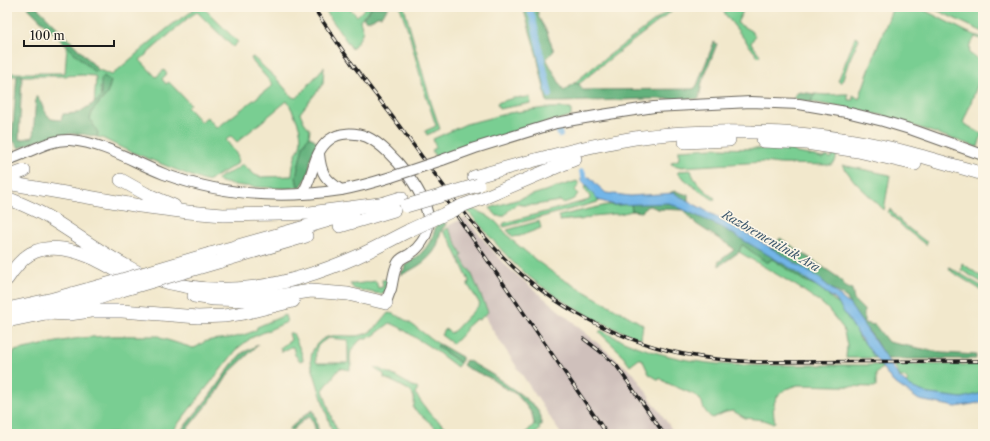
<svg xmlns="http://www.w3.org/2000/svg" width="990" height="441" viewBox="0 0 990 441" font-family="'Libre Caslon Text',serif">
<rect width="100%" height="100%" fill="#fcf5e5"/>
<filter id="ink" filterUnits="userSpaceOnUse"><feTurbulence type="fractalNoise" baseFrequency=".025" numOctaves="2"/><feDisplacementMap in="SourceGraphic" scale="8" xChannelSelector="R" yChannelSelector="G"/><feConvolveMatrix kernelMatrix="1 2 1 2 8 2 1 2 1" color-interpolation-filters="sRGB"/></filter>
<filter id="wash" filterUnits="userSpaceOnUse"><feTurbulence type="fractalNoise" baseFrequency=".012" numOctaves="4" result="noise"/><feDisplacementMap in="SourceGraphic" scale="16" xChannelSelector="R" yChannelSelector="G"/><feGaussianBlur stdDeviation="0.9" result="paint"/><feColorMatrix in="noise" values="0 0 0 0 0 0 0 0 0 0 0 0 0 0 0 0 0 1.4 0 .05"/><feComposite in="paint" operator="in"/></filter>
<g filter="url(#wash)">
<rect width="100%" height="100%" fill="#f2e8cc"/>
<path fill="#cfc0bb" d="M465,217L504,264L634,374L675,434H561L488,323L448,226Z"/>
<g fill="#79ce92" stroke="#4a7557" fill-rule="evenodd">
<path d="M195,7H203L238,42L233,47L197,12L188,18L140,60L156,77L164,70L167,74L162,79L166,84L169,82L190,104L187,107L201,122L207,117L217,128L273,85L253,62L251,58L253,57L278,80L292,97L297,98L324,67L323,84L300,113L304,122L310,130L309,137L306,140L303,146L296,177L298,187C291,189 283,188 276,188C258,187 232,187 216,180C224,173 236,172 242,164L255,175L261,177L292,176C292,169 294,160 296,154C297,151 298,151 299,149C305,133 295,115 287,101L237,142L231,136L226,140L238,156L237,158L238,160L237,164L210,180L204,181L124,149L102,138L97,137L98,133L90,119L93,110L107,94L111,81L100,87L101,97L94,104L96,79L95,76L82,75L63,76H7V73H65L67,45L93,71L96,72L99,70L112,75C132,58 152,40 173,24C180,18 189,16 195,7Z"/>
<path d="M323,7H348L357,16L366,7H372L360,20L363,31L360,38L352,49Z"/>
<path d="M400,7H404L431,102L440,129L427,135L425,131L436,126L424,90L408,30Z"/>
<path d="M673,7H677L598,68L579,84L574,83L595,66Z"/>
<path d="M723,7H745L737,23L751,31L755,36L751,43L760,55L758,57L725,14L722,8Z"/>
<path d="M893,7H912L924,10L967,32L983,38V40L975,37L969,48L970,49L969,53L982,62L983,60L982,67L983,71L963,123L982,134L978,147H977L881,115L841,107L811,102L815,94L826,95L843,94H848V100H853V95L859,99L875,53Z"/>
<path d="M933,7H946L956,8V7H964L983,11V32L932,8Z"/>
<path d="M858,37L859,39L849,61L842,81L840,83L838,81L855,38Z"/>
<path d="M530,97L531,103L499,109L497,103L513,98Z"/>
<path d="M545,108H571V116L478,142L435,157L432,150L436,148L433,139L466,124L509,113Z"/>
<path d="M714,148L761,149L793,150L797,153L815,156L818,157L822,158L828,156V157L831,158L833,155H837L835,162L831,165L779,164L763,162L681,167L671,164L672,162L678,160L679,158V150Z"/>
<path d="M842,165L890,175L884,210L855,182Z"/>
<path d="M691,170C694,183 705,190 715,198L714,200L694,187L677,173L680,171Z"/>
<path d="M577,181L579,185L575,190L578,193C575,200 570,201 563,203L560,201L535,205H523L517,204L509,210L504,216H497L490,208Z"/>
<path d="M585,186L601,200L598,202L504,227L503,225L504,223L589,200L590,197L584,188Z"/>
<path d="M631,204L632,211L619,214H613L593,216L581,220L577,219L560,221L558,216L607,205H619Z"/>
<path d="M470,208L486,215L496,222L513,241L537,261L552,272L564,280L637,321L643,325L641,339C601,324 565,305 532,279C523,272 514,264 507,256C493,241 480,225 467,210Z"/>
<path d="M890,209L896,217L907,227L925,241L927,242L926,245L904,228L888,212Z"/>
<path d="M539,221L541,228L520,236L513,237L507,230Z"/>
<path d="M448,228L462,254L461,257L467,268L470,270L488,312L479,320L476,319L466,328V330L453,344L441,335L445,329L451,333L455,330L480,304L468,285L469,281L450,240L444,233V230Z"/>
<path d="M743,245L766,262H768L772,259L774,260L803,280L819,287L839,305L847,313L851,320L853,327L857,332L860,339L870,347L876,358H846L847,345L843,328L827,308L820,302L798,287L739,252L741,246Z"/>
<path d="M962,263L983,278V283L961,270Z"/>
<path d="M949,267L983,287V291L952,272L950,270Z"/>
<path d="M391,279L386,291L381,294L375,293L354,289L350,284H356L376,281L378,288L383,287L382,280Z"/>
<path d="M388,313C403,314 425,336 439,344L437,347L451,356L460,363L457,367L436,351L399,327L390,323L373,336L360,340L351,351L350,358L351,365L350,367V370L340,368L323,390L332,419L339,434H333L312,367C310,358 311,351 317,344C330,329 349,340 365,334C376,330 381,321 388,313ZM329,338L348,340V363H318L316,362C315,347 316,345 329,338Z"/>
<path d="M285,315L287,322L251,338L238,348L170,434H7V376L14,351C40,346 65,339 91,337C114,335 137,336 160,336L161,338L193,348C199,347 200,343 207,341C214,339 222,339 229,338C238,337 248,334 256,330L257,327Z"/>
<path d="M601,330C641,352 688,363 734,365C758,366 781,365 804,365C829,365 855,365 880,365L882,368L876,374V387L798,385C777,390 770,401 775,422L772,423L764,420L745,418L733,411L726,412L712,418C706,413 703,409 702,402L695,395L667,383L660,378L659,380L649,374L642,359H639L630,366L618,350L599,332Z"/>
<path d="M289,333H293L302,354L303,360L300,361L295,355L293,347H291L282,352L280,348L291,340Z"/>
<path d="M894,364L983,365V394L969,399H948L926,396L912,390L906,383L908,381L904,377H900Z"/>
<path d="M375,367L391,374L418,389L415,393L429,413L454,434H444L436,428L413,408C415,402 415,397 411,392C407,388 389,380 384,378V374L376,370Z"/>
<path d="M534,424L539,427L540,430L534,434H525Z"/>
</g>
<g fill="#62b17c" stroke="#3f664c">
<path d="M27,7H37L99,70L96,72L93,71Z"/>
<path d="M372,7H389L381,16H377L373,19L367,21L363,18Z"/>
<path d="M523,7H538C536,18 543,23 547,32C549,38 551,44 554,51L547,58V60L564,91L574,83L579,84L583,90L692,89L695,88L697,85L714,42L717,44L702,82L699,99H646L562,102H547L537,56Z"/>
<path d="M17,75H22L19,140L33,137L36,97H38L46,113L51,119L61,120L63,114L78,113L97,101L101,97V79L104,76L111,81L107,94L93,110L90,119L98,133L97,137C91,136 85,134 78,134C58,133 39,140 20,148L18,147L12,139Z"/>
<path d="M799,92L815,94L811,102L794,99L793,98L796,93Z"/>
<path d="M309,137L314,139L318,144C309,155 311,162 308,175C307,179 303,183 301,187H298L296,177L303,146L306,140Z"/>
<path d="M675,191L688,195V201L762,246L775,248L780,238L839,278C844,284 844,288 852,289L854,300L864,310V323L875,325L888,342L943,353L976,355V359H886L872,335L854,316L847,298L822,283L819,287L803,280L774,260L772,259L768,262H766L743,245L741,246L739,252L719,266L718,262L734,250L733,248L696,224L683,210L658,209L650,206L646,207L642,212L632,211L631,204L669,194L671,192Z"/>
<path d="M444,221L446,225C439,231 440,240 436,248C429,261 414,269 401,275V272L404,270L405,265C421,256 433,243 436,224Z"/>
<path d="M439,344L462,357V360L460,363L451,356L437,347Z"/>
<path d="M258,345L230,372L218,391L183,434H178L208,398L232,364L242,353Z"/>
<path d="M466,360L469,361L493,375L520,394L536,407L541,417V426L539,427L534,424L532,414L524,403L516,394L501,386L490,378L467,368L463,365Z"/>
<path d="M313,410L316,418L319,434H316C315,428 314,421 309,417L305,419L291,431L288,430L306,414Z"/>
</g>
<path fill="#72b5e8" stroke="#476882" d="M590,177L597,185L606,193L630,196L674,193L755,238L819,278L850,305L900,378L911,387L929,394L962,398L983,393V402L956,407L919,400L892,381L856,331L836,300L792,269L721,227L669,203L614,205L598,200L580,179Z"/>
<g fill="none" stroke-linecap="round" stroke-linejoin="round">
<g stroke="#72b5e8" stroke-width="6">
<path d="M529,7L533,19L550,95"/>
<path d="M558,129L560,135"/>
<path d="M582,172L585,178L589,182"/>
</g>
</g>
</g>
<g filter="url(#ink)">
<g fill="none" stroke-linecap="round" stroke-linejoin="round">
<defs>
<g id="secondary">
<path d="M319,154C321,174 325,179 341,190"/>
<path d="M7,160C28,154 47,139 70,140C105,143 133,162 164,174C221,195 282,199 341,190C358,187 375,182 391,177"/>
<path d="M442,160L475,148L556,123L602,115L654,107L751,102L799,104L846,112L883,121L913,130L983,155"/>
<path d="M302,194C314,178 312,153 329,140C339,132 355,132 367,137C391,148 432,198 428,226C427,237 419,248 410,254C407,256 403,257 400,260C394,266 393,281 391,289C389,294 387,299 386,303"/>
</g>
<g id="highway">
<path d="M763,141L806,143L858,151L915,164"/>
<path d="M685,142L729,140"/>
<path d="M7,175L16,174L24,171"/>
<path d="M474,177C527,162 580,147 635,138C674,132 713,131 752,132C785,132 817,135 848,140C894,147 939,161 983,174"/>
<path d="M121,180L146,194L174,206"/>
<path d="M7,183L140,206L188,212L223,215L280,214L310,213L387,203"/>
<path d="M7,198C22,204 37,210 51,219C77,235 101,253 128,267C135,271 142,275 150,277C220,302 290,286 356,257C374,249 392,239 410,230"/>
<path d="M483,198L575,159"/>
<path d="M378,205L401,198"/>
<path d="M340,226L394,210"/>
<path d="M210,254C257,240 305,228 352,213"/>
<path d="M218,262L306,236"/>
<path d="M7,279C13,270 20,260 30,254C50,243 76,250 95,259C107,265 119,272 131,278"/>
<path d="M194,296L214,299L251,300L311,291L348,294L386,303"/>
<path d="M7,309L53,299L115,282"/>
<path d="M46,313L69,314L91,311H122L198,317L224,316L244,313L293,301"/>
<path d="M7,321L46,313L84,303L122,290"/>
</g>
</defs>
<use href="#secondary" stroke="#67635a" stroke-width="12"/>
<use href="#highway" stroke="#67635a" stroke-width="14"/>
<use href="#secondary" stroke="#fff" stroke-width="10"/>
<use href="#highway" stroke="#fff" stroke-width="13"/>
<defs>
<g id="rail">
<path d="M313,7L354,67"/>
<path d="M351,62C369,87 388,110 406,135C437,177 467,220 504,258C552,307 626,345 695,356C716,360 737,361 758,362L983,361"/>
<path d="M444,197L607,434"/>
<path d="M584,339L597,349L616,365L664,434"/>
</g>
</defs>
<use href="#rail" stroke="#1c1c1c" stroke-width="3.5"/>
<use href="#rail" stroke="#fcf5e5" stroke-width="2" stroke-dasharray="6" stroke-linecap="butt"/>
<defs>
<path id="secondary-bridge" d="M391,177L442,160"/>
<g id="highway-bridge">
<path d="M406,206L478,185"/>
<path d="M410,230L464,205L483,198"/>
<path d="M115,282L210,254"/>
<path d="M122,290L218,262"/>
</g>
</defs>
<use href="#secondary-bridge" stroke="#67635a" stroke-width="12" stroke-linecap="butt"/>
<use href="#highway-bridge" stroke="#67635a" stroke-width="14" stroke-linecap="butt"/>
<use href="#secondary-bridge" stroke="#fff" stroke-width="10"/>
<use href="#highway-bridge" stroke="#fff" stroke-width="13"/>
</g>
</g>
<g text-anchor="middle" stroke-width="3.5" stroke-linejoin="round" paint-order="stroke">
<g font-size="12" font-style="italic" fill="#3e596e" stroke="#fcf5e5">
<text transform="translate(771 241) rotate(30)" y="4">Razbremenilnik Ara</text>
</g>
</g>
<rect width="990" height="441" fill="none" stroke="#fcf5e5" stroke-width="24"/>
<path d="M24 40v6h90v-6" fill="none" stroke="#1c1c1c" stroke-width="2"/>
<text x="30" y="40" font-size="12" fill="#1c1c1c" stroke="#fcf5e5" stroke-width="3" paint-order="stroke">100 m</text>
</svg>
